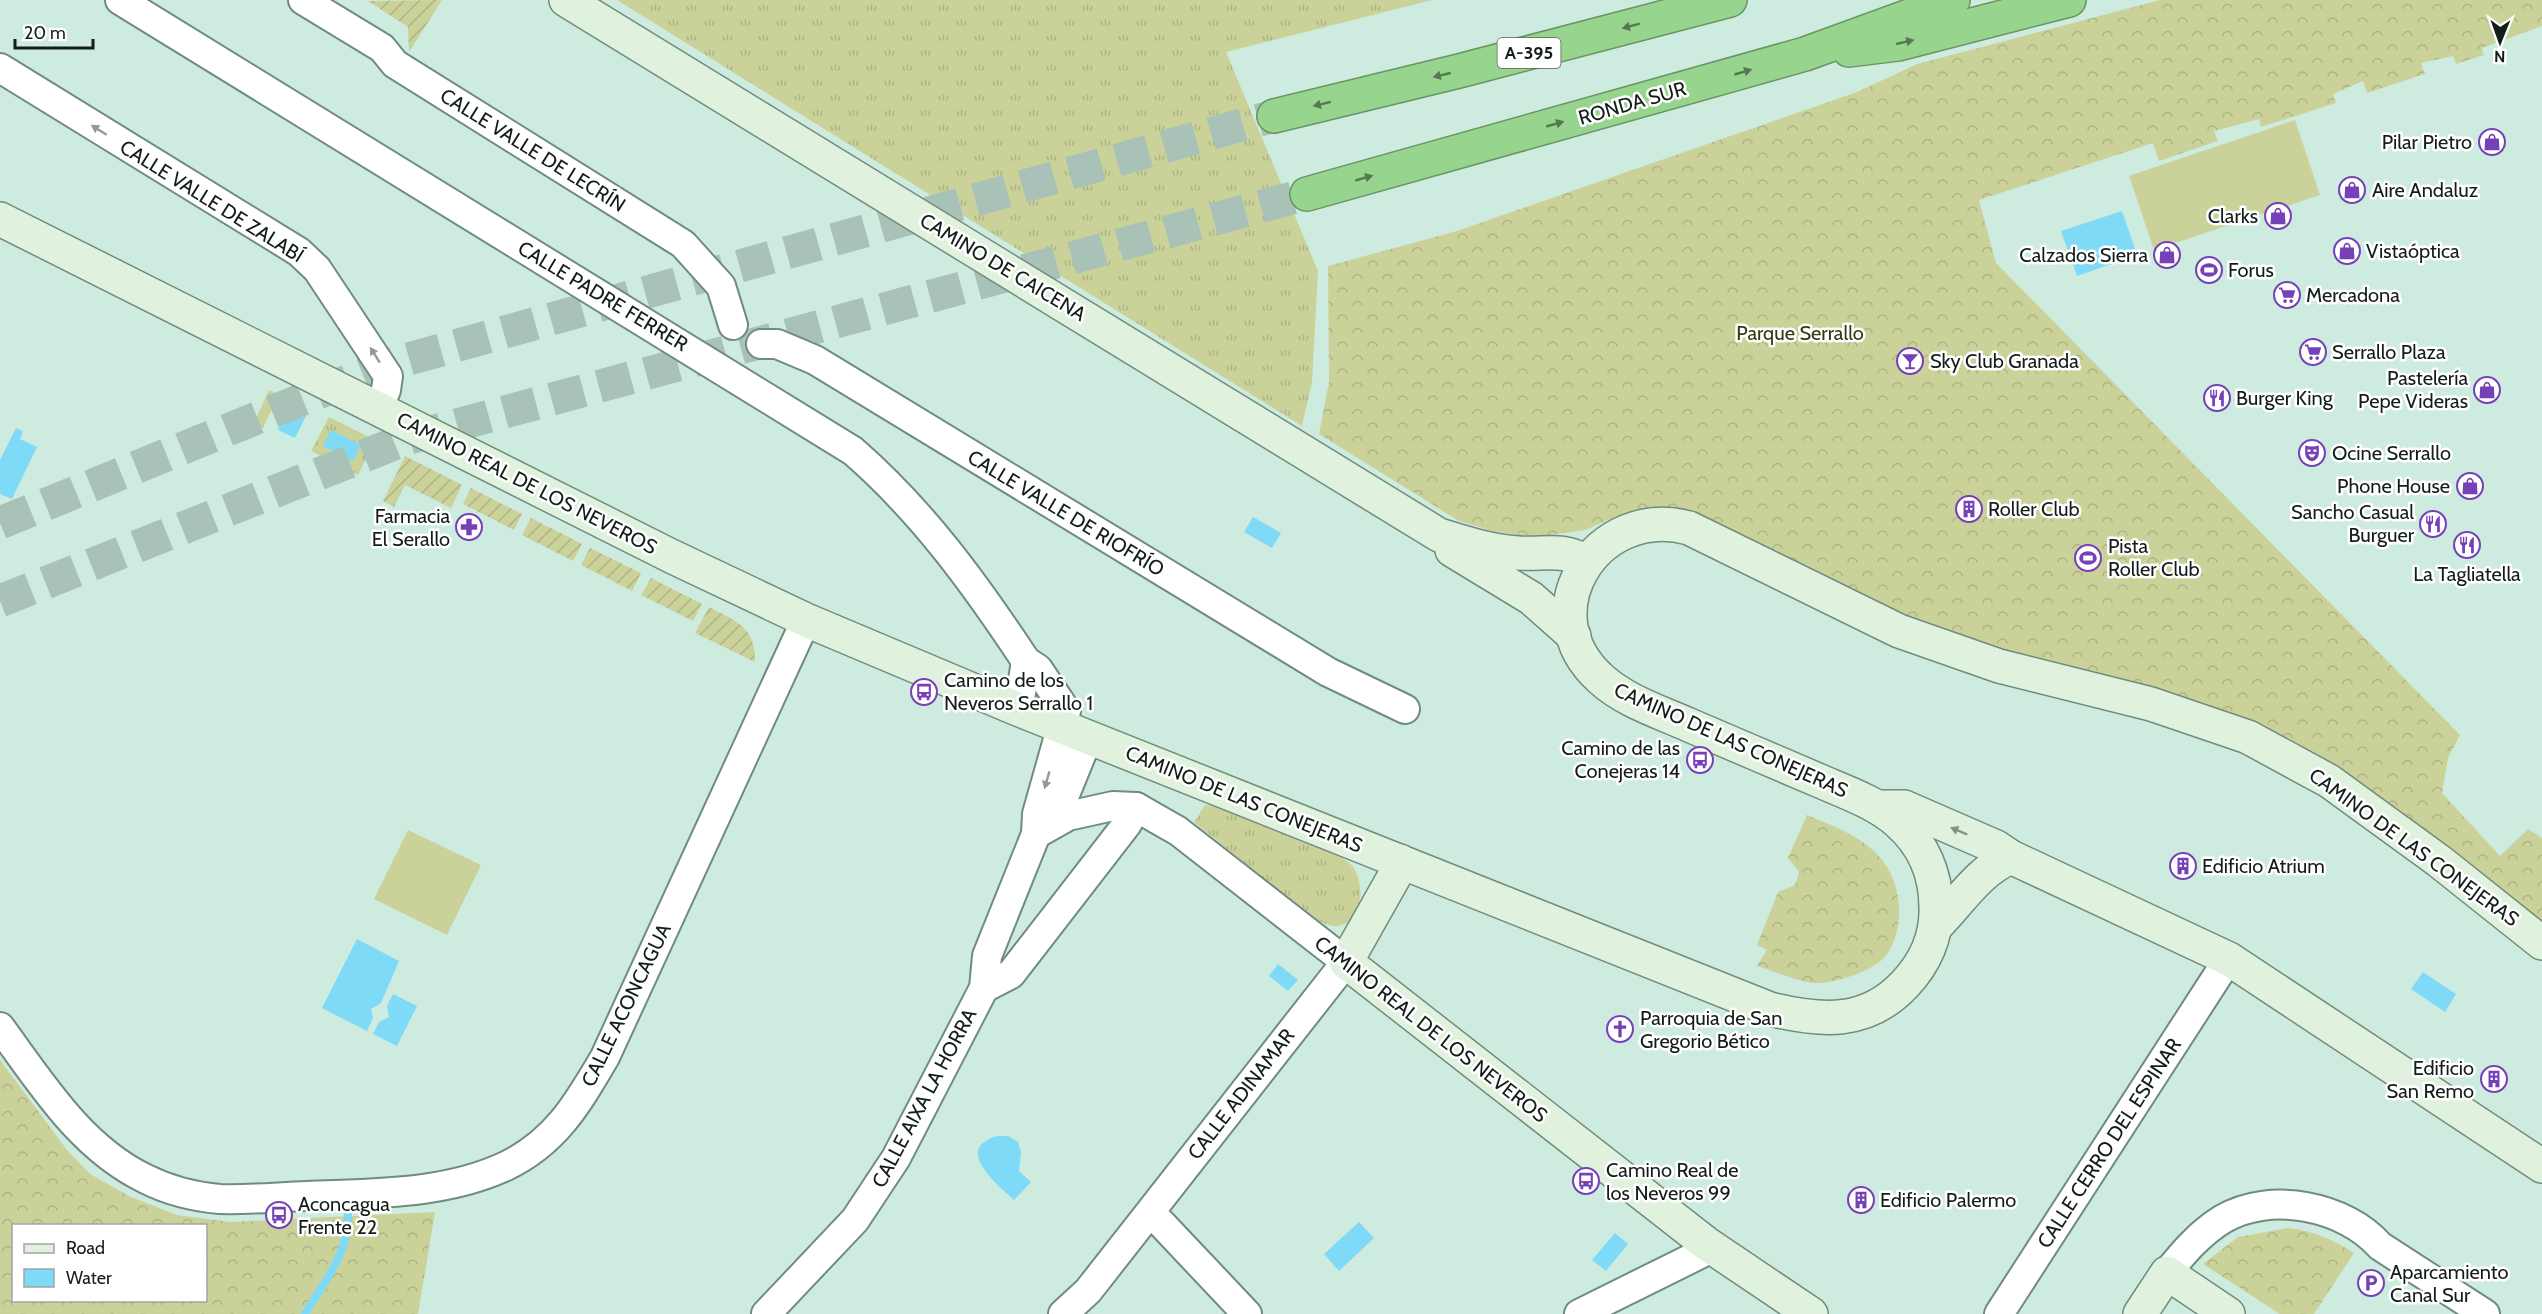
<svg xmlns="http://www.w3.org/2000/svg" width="2542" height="1314" viewBox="0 0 2542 1314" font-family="Cabin,sans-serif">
<defs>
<pattern id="grass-tufts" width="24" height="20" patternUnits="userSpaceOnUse" patternTransform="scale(1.5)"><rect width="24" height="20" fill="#cbd299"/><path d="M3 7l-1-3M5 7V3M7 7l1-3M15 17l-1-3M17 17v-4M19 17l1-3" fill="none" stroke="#adb483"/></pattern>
<pattern id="forest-crowns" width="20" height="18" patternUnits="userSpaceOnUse" patternTransform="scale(1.5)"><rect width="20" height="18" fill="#cbd299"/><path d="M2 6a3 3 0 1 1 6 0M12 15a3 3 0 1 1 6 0" fill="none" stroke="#adb483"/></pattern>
<pattern id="garden-furrows" width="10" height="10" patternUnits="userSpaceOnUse" patternTransform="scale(1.5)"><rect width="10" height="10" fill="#cbd299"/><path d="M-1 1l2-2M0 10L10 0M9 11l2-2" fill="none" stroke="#adb483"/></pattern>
</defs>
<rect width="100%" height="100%" fill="#ceebdf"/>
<g fill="url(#grass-tufts)">
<path d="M617,0H1432L1226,52L1318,271L1312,382L1302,426Z"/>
<path d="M269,390L279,395L263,428L254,423Z"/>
<path d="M329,417L375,440L358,475L311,451Z"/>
<path d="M1205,805L1220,807C1258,822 1317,838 1348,862C1368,877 1364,928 1333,926C1327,925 1320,921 1315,920L1194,822Z"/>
</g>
<g fill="url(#forest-crowns)" fill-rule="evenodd">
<path d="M2160,0H2542V26L2482,48L2484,55L2456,64L2453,56L2421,63L2425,74L2367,93L2363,81L2333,94L2336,103L2261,127L2259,119L2214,131L2218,141L2159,161L2153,143L1979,200L1996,263L2460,735L2448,758L2442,793L2500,856L2528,829L2542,838V927L2372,796L2011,655L1948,634L1649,510L1615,517L1585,530L1551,535H1519L1489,530L1459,521L1319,434L1329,382L1328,266L1457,231L1857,92L1917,64Z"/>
<path d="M1807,815C1831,825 1859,835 1878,855C1902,881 1906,923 1888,953C1877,970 1839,982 1819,983C1803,984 1774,971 1757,966L1767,950L1757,945L1778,892L1795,885L1799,872L1788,858Z"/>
<path d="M0,1060L67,1150L90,1174L131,1197L177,1215L230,1222L435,1212L418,1314H0ZM14,1226H206V1300H14Z"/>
<path d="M2288,1228C2314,1231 2332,1239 2354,1253L2314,1314H2280L2203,1264L2238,1237Z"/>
</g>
<g fill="url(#garden-furrows)">
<path d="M442,0L409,52L408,27L368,1Z"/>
<path d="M405,456L462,485L451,508L405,485L394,507L383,501Z"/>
<path d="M471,488L522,514L514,530L463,504Z"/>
<path d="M531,518L582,544L573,561L522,535Z"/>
<path d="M590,548L641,573L632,591L581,565Z"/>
<path d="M651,578L702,604L693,621L641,595Z"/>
<path d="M709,607C737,622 756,627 755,662L695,633Z"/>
</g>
<g fill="#cbd299">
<path d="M2295,120L2320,195L2154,250L2129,176Z"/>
<path d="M408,830L481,865L447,935L374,899Z"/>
</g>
<g fill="#7fdaf8">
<path d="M2122,211L2137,255L2077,276L2061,231Z"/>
<path d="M283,402L307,414L295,438L278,430L284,417L277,414Z"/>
<path d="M16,428L23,431L20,439L37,447L12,499L0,494V460Z"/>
<path d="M331,430L361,445L353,461L323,446Z"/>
<path d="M1253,517L1281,533L1272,548L1244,532Z"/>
<path d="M357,939L399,961L381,1003L371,1009L373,1018L367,1031L322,1008Z"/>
<path d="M1278,964L1298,980L1288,991L1269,976Z"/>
<path d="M2423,972L2456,994L2445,1012L2411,989Z"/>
<path d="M393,994L417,1006L397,1046L373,1034L379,1022L389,1017L387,1006Z"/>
<path d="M997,1136H1008L1018,1142L1021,1152L1019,1171L1031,1182L1014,1200C999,1186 952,1149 997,1136Z"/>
<path d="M1359,1222L1374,1238L1339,1271L1324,1254Z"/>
<path d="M1615,1233L1628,1244L1606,1271L1592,1260Z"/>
</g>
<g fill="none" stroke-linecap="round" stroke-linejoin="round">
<path stroke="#7fdaf8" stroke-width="8" d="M305,1314C323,1284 350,1251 348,1215"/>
<g stroke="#a9c2b7" stroke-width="33" stroke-dasharray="33 16" stroke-linecap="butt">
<path d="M0,523L384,366L1274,116"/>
<path d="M0,601L409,438L1307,194"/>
</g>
<defs>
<g id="street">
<path d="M120,0L853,451C923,512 975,584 1026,661L1038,669L1066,711L1037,814L1036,834L987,956L984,988L896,1158L855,1220L766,1314"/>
<path d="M303,0L382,48L395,64L683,244L721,286L733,325"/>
<path d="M0,68L299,252L317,269L388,376L386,390L378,408"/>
<path d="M761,344H777L815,360L1328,672L1405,709"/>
<path d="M1015,708L1021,693L1026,661"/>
<path d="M1053,824L1088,738"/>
<path d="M1036,834L1068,816L1113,806L1136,807L1178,831L1346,962L1088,1291L1063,1314"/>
<path d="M984,988L1011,974L1127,824L1136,807"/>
<path d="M0,1027C41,1083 81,1148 146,1179C168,1190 196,1197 220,1199C248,1200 278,1197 306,1196C373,1193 444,1195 506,1166C556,1142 578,1103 605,1057L806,620"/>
<path d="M1161,1223L1247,1314"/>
<path d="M2167,1273C2183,1253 2200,1233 2223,1219C2270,1191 2345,1206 2380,1246L2485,1314"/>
<path d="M1579,1314L1700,1254L1707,1244"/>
<path d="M1999,1314L2220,972"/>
</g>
<g id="secondary">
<path d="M566,0L1439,535C1465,543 1490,551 1518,553C1546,555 1560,547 1587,562"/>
<path d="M0,219L671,556L806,620L1015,708L1770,1009C1820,1021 1866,1026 1905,984C1925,963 1937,936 1936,907C1936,874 1923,844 1898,822C1879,805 1851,794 1827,784C1781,764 1735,745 1689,725C1660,712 1625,701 1601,679C1527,613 1597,503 1689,528L1899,631L1999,666L2151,704L2248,737L2329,781L2439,861L2542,943"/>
<path d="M1452,550L1531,598L1574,636"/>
<path d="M1881,807H1904L1996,847L2011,857L2229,959L2542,1166"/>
<path d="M1400,861L1394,877L1346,962L1707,1244L1811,1314"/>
<path d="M1935,927C1960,902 1978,871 2011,857"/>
<path d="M2140,1314L2167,1273L2228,1314"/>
</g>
<g id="highway">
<path d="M1849,50L1898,44L2069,0"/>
<path d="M1274,116L1459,71L1730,0"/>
<path d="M1307,194L1805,54L1953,0"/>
</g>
</defs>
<use href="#street" stroke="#708b7f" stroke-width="32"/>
<use href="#secondary" stroke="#708b7f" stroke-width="36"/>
<use href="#highway" stroke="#699464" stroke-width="36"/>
<use href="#street" stroke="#fff" stroke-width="28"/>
<use href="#secondary" stroke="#e0f2dd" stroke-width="33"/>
<use href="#highway" stroke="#97d48d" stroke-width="33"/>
</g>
<defs><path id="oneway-solid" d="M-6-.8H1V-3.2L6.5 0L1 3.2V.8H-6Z" transform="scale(1.5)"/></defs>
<g fill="#557853">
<use href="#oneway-solid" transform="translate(1631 26) rotate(165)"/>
<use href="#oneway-solid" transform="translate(1905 42) rotate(-13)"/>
<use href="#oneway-solid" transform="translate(1743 72) rotate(-16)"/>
<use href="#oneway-solid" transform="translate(1442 75) rotate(167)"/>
<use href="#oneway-solid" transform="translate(1322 104) rotate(166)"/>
<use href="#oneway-solid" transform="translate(1555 124) rotate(-16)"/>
<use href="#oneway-solid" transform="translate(1364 178) rotate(-16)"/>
</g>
<g fill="#959998">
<use href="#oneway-solid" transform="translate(99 130) rotate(-148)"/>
<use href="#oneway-solid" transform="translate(375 355) rotate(-122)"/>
<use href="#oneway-solid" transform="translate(1047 780) rotate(106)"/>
</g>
<use fill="#849285" href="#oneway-solid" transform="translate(1959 831) rotate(-157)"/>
<defs>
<symbol id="shop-ring" viewBox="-11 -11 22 22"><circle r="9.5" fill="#fff" stroke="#7640b7" stroke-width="1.5"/><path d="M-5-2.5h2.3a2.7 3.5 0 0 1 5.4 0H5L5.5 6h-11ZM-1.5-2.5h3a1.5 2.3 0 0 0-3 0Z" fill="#7640b7"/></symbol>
<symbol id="stadium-ring" viewBox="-11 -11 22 22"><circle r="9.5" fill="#fff" stroke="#7640b7" stroke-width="1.5"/><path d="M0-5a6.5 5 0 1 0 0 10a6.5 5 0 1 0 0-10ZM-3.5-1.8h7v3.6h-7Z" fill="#7640b7"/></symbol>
<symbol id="supermarket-ring" viewBox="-11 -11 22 22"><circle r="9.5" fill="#fff" stroke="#7640b7" stroke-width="1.5"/><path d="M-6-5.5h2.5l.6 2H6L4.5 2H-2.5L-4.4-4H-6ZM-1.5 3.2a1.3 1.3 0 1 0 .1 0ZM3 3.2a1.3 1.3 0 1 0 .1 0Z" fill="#7640b7"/></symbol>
<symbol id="bar-ring" viewBox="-11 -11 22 22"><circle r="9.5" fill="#fff" stroke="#7640b7" stroke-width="1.5"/><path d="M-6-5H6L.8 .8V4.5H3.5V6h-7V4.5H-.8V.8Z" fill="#7640b7"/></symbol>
<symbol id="restaurant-ring" viewBox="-11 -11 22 22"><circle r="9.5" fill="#fff" stroke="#7640b7" stroke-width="1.5"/><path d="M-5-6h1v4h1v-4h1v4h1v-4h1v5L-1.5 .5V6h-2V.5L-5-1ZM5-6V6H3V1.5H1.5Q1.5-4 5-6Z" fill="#7640b7"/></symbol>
<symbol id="theatre-ring" viewBox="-11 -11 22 22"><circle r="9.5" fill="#fff" stroke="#7640b7" stroke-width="1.5"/><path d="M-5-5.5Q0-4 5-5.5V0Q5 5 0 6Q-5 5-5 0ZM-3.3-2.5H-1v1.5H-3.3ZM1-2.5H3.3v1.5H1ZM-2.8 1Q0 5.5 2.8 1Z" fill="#7640b7"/></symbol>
<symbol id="building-ring" viewBox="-11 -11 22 22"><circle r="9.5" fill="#fff" stroke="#7640b7" stroke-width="1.5"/><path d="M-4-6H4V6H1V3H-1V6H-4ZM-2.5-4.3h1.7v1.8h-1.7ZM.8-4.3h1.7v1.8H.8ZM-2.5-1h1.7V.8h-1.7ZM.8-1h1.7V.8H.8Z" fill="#7640b7"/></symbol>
<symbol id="pharmacy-ring" viewBox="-11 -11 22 22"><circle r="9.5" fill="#fff" stroke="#7640b7" stroke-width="1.5"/><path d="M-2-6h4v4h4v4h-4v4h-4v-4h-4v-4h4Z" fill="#7640b7"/></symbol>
<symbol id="bus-ring" viewBox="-11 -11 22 22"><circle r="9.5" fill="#fff" stroke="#7640b7" stroke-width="1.5"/><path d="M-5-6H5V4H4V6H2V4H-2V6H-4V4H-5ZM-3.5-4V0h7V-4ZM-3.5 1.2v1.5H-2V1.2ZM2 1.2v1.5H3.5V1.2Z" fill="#7640b7"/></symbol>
<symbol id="church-ring" viewBox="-11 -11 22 22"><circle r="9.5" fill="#fff" stroke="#7640b7" stroke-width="1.5"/><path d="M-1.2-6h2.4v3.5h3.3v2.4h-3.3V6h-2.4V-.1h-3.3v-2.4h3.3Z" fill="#7640b7"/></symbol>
<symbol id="parking-ring" viewBox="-11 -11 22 22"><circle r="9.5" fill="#fff" stroke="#7640b7" stroke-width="1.5"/><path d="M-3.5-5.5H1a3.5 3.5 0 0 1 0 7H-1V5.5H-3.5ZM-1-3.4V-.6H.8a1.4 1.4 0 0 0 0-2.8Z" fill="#7640b7"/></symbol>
</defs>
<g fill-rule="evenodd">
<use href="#shop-ring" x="2477" y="127" width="30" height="30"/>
<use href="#shop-ring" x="2337" y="175" width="30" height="30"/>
<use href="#shop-ring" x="2263" y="201" width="30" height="30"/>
<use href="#shop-ring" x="2332" y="236" width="30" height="30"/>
<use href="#shop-ring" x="2152" y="240" width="30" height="30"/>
<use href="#stadium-ring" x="2194" y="255" width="30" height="30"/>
<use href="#supermarket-ring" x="2272" y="280" width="30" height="30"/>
<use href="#supermarket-ring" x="2298" y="337" width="30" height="30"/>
<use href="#bar-ring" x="1895" y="346" width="30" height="30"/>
<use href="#shop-ring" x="2472" y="375" width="30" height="30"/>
<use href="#restaurant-ring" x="2202" y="383" width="30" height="30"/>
<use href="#theatre-ring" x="2297" y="438" width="30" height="30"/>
<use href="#shop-ring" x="2455" y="471" width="30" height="30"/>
<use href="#building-ring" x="1954" y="494" width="30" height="30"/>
<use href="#restaurant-ring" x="2418" y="509" width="30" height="30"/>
<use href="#pharmacy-ring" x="454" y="512" width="30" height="30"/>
<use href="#restaurant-ring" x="2452" y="530" width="30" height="30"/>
<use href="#stadium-ring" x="2073" y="543" width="30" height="30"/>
<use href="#bus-ring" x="909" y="677" width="30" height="30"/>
<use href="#bus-ring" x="1685" y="745" width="30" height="30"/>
<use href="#building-ring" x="2168" y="851" width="30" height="30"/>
<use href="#church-ring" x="1605" y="1014" width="30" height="30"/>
<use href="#building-ring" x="2479" y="1064" width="30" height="30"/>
<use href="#bus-ring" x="1571" y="1166" width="30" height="30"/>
<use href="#building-ring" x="1846" y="1185" width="30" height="30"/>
<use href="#bus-ring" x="264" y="1200" width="30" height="30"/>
<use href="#parking-ring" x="2356" y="1268" width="30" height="30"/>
</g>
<g text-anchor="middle" stroke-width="5" stroke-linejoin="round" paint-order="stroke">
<rect fill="#fff" stroke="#5a615e" stroke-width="1.5" x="1497.5" y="38" width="63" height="30" rx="4.5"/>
<g font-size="18" font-weight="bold" fill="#131d19">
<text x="1529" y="59">A-395</text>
</g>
<g font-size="20" fill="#131d19" stroke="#fff">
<text transform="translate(1632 103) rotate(-16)" y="7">RONDA SUR</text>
<text transform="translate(533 150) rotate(32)" y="7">CALLE VALLE DE LECRÍN</text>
<text transform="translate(212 201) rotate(32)" y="7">CALLE VALLE DE ZALABÍ</text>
<text transform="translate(1003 267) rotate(31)" y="7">CAMINO DE CAICENA</text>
<text transform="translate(603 296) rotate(31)" y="7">CALLE PADRE FERRER</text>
<text transform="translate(527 483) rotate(27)" y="7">CAMINO REAL DE LOS NEVEROS</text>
<text transform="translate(1066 513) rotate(31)" y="7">CALLE VALLE DE RIOFRÍO</text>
<text transform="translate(1731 740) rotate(24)" y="7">CAMINO DE LAS CONEJERAS</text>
<text transform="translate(1244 799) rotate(22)" y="7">CAMINO DE LAS CONEJERAS</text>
<text transform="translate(2414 847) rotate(36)" y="7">CAMINO DE LAS CONEJERAS</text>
<text transform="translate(626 1005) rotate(-64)" y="7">CALLE ACONCAGUA</text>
<text transform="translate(1431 1029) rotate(38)" y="7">CAMINO REAL DE LOS NEVEROS</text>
<text transform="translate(1241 1094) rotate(-52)" y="7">CALLE ADINAMAR</text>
<text transform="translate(924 1098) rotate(-62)" y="7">CALLE AIXA LA HORRA</text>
<text transform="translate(2109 1143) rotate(-57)" y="7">CALLE CERRO DEL ESPINAR</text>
</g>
<g font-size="20" fill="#131d19" stroke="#fff" text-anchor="start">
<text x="2472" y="149" text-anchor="end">Pilar Pietro</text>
<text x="2372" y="197">Aire Andaluz</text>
<text x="2258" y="223" text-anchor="end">Clarks</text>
<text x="2366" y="258">Vistaóptica</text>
<text x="2148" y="262" text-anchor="end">Calzados Sierra</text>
<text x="2228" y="277">Forus</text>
<text x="2306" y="302">Mercadona</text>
<text x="2332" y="359">Serrallo Plaza</text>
<text x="1930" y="368">Sky Club Granada</text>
<text x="2468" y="385" text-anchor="end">Pastelería<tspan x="2468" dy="23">Pepe Videras</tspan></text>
<text x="2236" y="405">Burger King</text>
<text x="2332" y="460">Ocine Serrallo</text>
<text x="2450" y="493" text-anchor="end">Phone House</text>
<text x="1988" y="516">Roller Club</text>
<text x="2414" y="519" text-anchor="end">Sancho Casual<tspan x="2414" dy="23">Burguer</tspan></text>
<text x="450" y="523" text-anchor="end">Farmacia<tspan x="450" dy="23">El Serallo</tspan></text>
<text x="2108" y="553">Pista<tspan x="2108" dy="23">Roller Club</tspan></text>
<text x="2467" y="581" text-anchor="middle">La Tagliatella</text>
<text x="944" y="687">Camino de los<tspan x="944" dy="23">Neveros Serrallo 1</tspan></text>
<text x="1680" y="755" text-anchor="end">Camino de las<tspan x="1680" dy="23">Conejeras 14</tspan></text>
<text x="2202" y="873">Edificio Atrium</text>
<text x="1640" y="1025">Parroquia de San<tspan x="1640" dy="23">Gregorio Bético</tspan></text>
<text x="2474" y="1075" text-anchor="end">Edificio<tspan x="2474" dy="23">San Remo</tspan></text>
<text x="1606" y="1177">Camino Real de<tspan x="1606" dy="23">los Neveros 99</tspan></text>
<text x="1880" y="1207">Edificio Palermo</text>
<text x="298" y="1211">Aconcagua<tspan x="298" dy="23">Frente 22</tspan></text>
<text x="2390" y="1279">Aparcamiento<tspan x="2390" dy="23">Canal Sur</tspan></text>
</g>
<g font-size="20" fill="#353910" stroke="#fff">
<text x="1800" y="340">Parque Serrallo</text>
</g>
</g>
<rect x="12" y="1224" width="195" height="78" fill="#ffffff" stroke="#a1a5a3" stroke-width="1.5"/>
<rect x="24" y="1244" width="30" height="9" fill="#e0f2dd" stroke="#a1a5a3" stroke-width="1.5"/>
<text x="66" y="1254" font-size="18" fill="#131d19">Road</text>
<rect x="24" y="1269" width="30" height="18" fill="#7fdaf8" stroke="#a1a5a3" stroke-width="1.5"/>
<text x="66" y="1284" font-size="18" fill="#131d19">Water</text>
<g transform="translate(2500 42) rotate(181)" stroke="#ffffff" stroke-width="4.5" paint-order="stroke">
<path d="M0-4.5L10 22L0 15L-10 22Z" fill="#131d19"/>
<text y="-9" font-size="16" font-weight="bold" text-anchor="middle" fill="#131d19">N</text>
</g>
<path d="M15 39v9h78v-9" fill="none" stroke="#131d19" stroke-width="3"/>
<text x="24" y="39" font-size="18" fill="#131d19" stroke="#ffffff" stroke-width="4.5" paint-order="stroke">20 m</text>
</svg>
